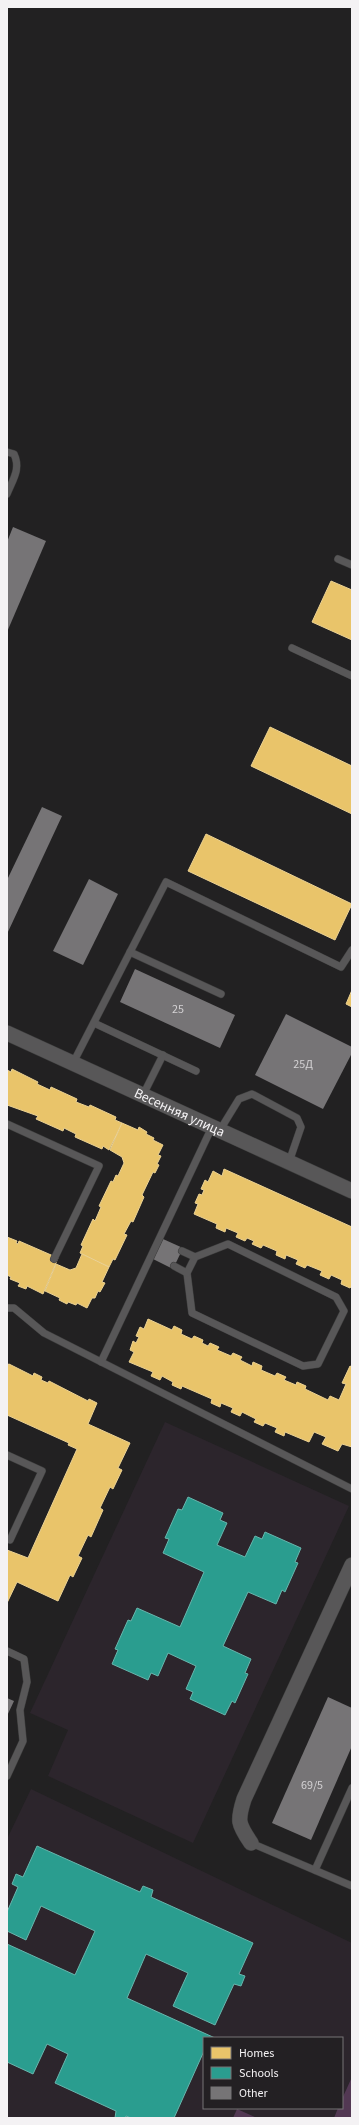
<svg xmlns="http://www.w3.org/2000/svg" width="359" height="2125" viewBox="0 0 359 2125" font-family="'Source Sans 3',sans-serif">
<rect width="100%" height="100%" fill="#222122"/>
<g fill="#2c252c" fill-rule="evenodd">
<path d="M165,1422L349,1506L193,1843L48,1776L68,1730L30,1713Z"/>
<path d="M31,1789L352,1943V2118H7V1839ZM204,2038H342V2108H204Z"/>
</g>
<g fill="#523853">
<path d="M352,2077V2118H334L338,2108H342V2099Z"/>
<path d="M237,2109L257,2118H233Z"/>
</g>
<g fill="#e9c46a" stroke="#ecd293">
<path d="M331,581L352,590V640L312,622Z"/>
<path d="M270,727L352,766V814L251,766Z"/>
<path d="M206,834L352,904L335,940L188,871Z"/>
<path d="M352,990V1007L346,1004Z"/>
<path d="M12,1069L38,1082L37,1084L50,1090L51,1087L77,1099L76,1102L89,1107L90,1105L116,1117L115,1120L122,1123L109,1150L103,1146L102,1149L75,1137L76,1134L64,1128L63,1131L36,1119L38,1116L7,1105V1070L11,1072Z"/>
<path d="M122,1123L138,1130L139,1127L147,1132L146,1134L154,1138L153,1140L163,1145L158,1155L161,1156L157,1164L159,1165L155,1173L153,1172L142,1195L144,1197L133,1222L131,1221L124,1234L127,1235L115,1260L113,1259L109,1267L80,1253L83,1246L81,1245L93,1219L95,1221L101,1207L99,1206L111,1181L113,1182L116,1175L118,1176L124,1163L122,1157L110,1150Z"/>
<path d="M224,1169L352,1227V1285L350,1288L341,1284L342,1280L331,1275L329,1279L320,1275L322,1271L307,1265L305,1268L296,1264L298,1260L286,1255L285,1259L276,1255L277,1251L263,1245L261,1248L252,1244L254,1241L247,1238L245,1241L236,1237L238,1233L226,1228L225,1232L216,1228L217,1224L194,1214L198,1204L195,1203L199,1194L202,1195L204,1190L201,1189L205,1180L208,1182L213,1171L222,1176Z"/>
<path d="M7,1237L17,1241L16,1243L18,1244L19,1241L58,1258L43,1294L27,1286L26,1289L18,1286L20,1283L10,1279L11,1277L7,1275Z"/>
<path d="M82,1254L109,1267L102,1282L105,1283L100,1292L98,1291L95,1298H92L87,1308L77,1303L76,1305L68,1302L67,1304L59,1300L60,1298L45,1291L56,1264L70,1270L76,1268Z"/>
<path d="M148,1319L172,1330L174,1326L182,1330L181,1334L192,1339L194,1336L203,1340L202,1343L208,1346L210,1343L219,1347L217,1350L231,1356L233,1353L242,1357L240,1360L252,1366L253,1362L262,1366L261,1370L275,1376L277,1373L286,1377L284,1380L296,1385L297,1382L306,1386L305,1389L328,1400L330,1396L339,1400L346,1384L342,1383L350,1366L352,1367V1447L342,1444L338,1451L322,1444L326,1437L314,1432L309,1442L285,1432L284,1436L275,1432L277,1428L265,1423L263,1426L254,1422L256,1419L242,1412L240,1416L231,1412L233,1408L221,1403L220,1407L211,1403L212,1399L182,1386L181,1389L172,1385L173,1382L162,1376L160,1380L151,1376L153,1372L129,1362L134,1352L130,1350L133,1341L136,1343L139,1337L136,1336L140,1327L144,1329Z"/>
<path d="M9,1364L33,1376L34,1373L42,1377L41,1380L48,1383L49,1381L88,1401L89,1399L97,1403L88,1424L130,1443L118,1468L122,1470L113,1489L110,1487L100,1508L103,1510L91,1537L88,1535L78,1556L82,1558L73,1577L70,1575L58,1601L17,1582L7,1603V1550L28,1558L77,1449L68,1445L69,1443L7,1415V1365Z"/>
</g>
<g fill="#2a9d8f" stroke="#67b6ad">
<path d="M188,1497L223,1513L220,1520L227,1523L217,1545L245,1557L255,1536L262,1539L265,1532L301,1548L295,1562L298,1563L285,1592L282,1590L276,1604L248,1592L223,1646L251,1659L245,1673L248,1674L235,1703L232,1701L225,1715L190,1699L193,1692L186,1689L196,1666L168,1653L158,1676L151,1673L148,1680L112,1664L118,1650L115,1649L128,1620L131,1621L137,1608L180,1627L204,1572L163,1553L169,1539L165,1538L178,1509L182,1510Z"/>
<path d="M37,1846L140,1892L143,1886L153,1890L151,1897L253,1943L239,1974L245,1976L241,1986L234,1984L215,2025L173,2006L188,1973L146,1954L127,1998L215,2038H204V2051L174,2118H131L126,2116L125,2118H115L116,2111L55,2083L68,2054L47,2044L33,2074L7,2062V1944L75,1975L95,1931L41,1906L26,1940L7,1931V1912L18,1887L12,1884L16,1874L23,1877Z"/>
</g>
<g fill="#767476">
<path d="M13,527L46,541L7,632V542Z"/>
<path d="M42,807L62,816L7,934V880Z"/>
<path d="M89,879L118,894L83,965L53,951Z"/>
<path d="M135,969L235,1015L220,1048L120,1002Z"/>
<path d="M286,1014L352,1047V1053L323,1109L255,1075Z"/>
<path d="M163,1239L183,1248L173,1269L153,1259Z"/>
<path d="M328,1697L352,1708V1746L311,1840L272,1823Z"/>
<path d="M7,1698L14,1701L7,1716Z"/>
</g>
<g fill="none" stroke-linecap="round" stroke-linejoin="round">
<defs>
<g id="service">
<path d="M7,452L14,454C21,469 13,479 7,494"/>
<path d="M338,559L352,565"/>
<path d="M292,648L352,676"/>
<path d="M130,952L221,994"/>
<path d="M94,1023L196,1071"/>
<path d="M73,1063L166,882L341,967L352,950"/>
<path d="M143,1095L163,1055"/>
<path d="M7,1124L99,1166L54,1259"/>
<path d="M220,1130L239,1099L252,1094L297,1118L301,1127L289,1162"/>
<path d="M228,1244L336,1297L344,1311L318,1364L303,1366L192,1313L187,1273L195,1257Z"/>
<path d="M182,1251L195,1257"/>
<path d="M174,1266L187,1273"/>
<path d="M7,1308H14L44,1333L352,1489"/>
<path d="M101,1362L212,1127"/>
<path d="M7,1455L42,1471L10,1540L7,1539"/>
<path d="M7,1651L24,1659L27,1682L20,1710L23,1741L7,1776"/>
<path d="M251,1843L352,1886"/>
<path d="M315,1870L352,1788"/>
</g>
<g id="minor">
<path id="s1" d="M7,1033L352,1191"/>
<path d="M251,1843C238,1824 237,1821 244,1799L352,1565"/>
</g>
</defs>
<use href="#service" stroke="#3d3d3d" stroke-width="8"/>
<use href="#minor" stroke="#3d3d3d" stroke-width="16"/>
<use href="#service" stroke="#585758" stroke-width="7"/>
<use href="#minor" stroke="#585758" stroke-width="15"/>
</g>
<g text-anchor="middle" stroke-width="4" stroke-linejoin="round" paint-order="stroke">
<g font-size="12" fill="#d4d2d4">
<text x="178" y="1013">25</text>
<text x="303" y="1068">25Д</text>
<text x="312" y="1789">69/5</text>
</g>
<g font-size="14" fill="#f4f2f4" stroke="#232023">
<text dy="5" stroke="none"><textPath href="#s1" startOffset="190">Весенняя улица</textPath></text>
</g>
</g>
<rect width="359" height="2125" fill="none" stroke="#f4f2f4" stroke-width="16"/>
<rect x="203" y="2037" width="140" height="72" fill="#232023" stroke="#777477"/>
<rect x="211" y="2047" width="20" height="12" fill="#e9c46a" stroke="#777477"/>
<text x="239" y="2057" font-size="12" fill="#f4f2f4">Homes</text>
<rect x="211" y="2067" width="20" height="12" fill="#2a9d8f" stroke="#777477"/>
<text x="239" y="2077" font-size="12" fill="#f4f2f4">Schools</text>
<rect x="211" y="2087" width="20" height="12" fill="#767476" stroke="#777477"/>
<text x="239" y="2097" font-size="12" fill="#f4f2f4">Other</text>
</svg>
